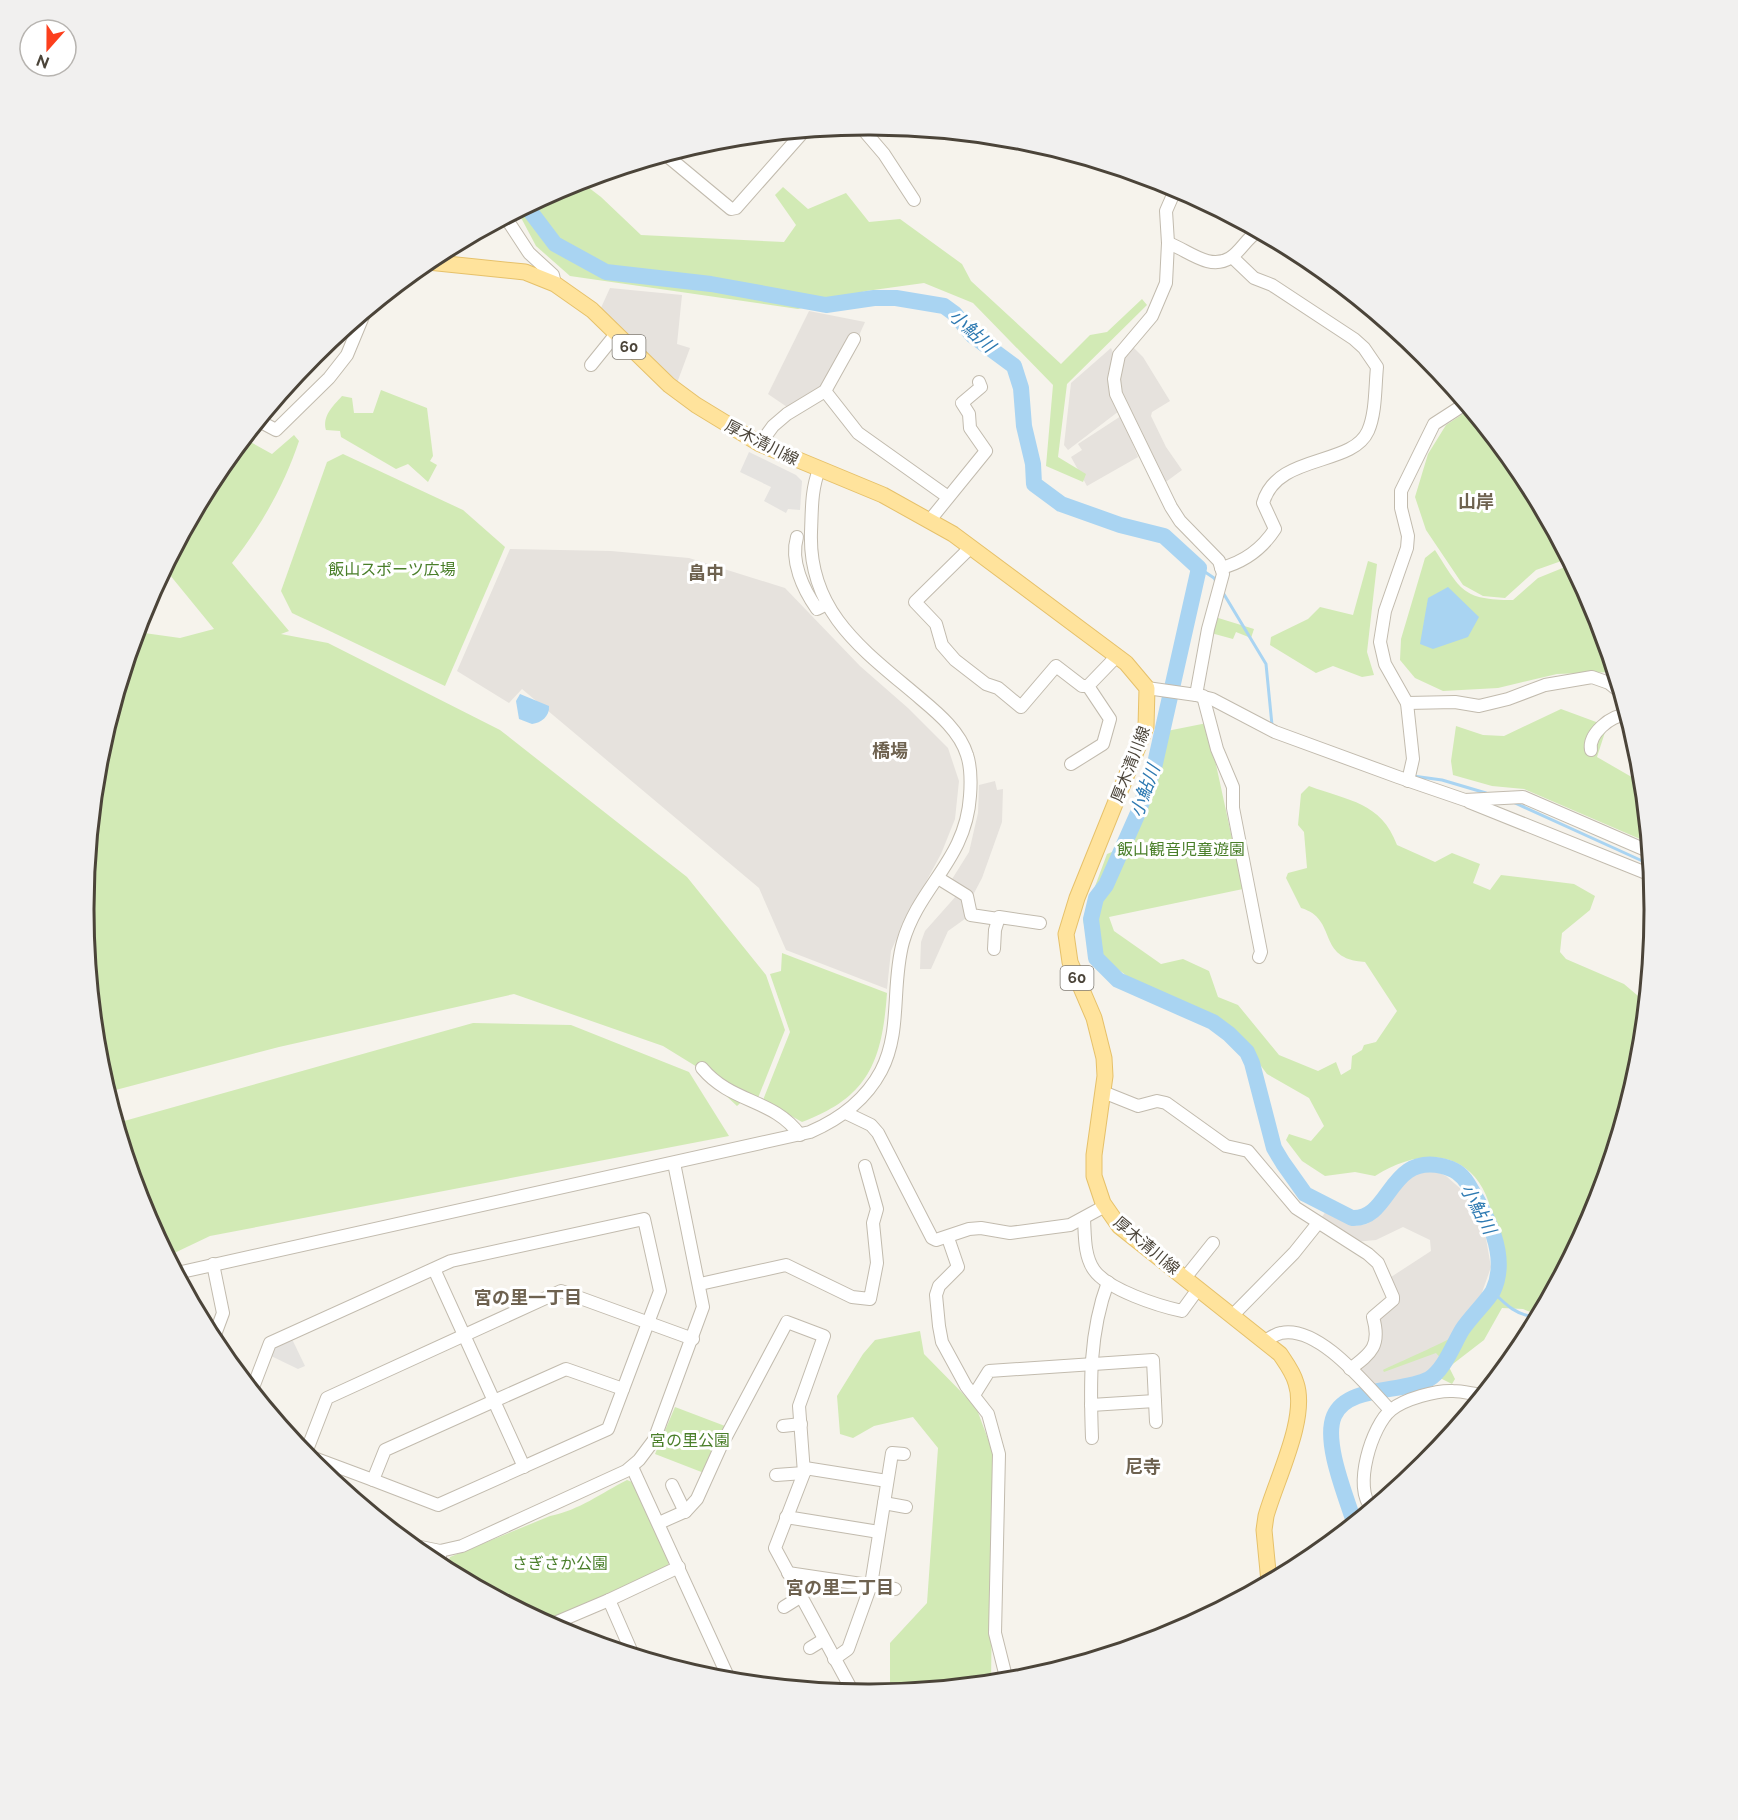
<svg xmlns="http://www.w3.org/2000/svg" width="1738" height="1820" viewBox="0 0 1738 1820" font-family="Raleway,'Noto Sans JP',sans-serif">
<rect width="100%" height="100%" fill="#f6f3ec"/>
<g fill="#e6e2dd">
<path d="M610,288L682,295L677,344L690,348L677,383L600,310Z"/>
<path d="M809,311L865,322L857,340L825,385L790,409L768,394Z"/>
<path d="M1130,344L1143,357L1170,401L1152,412L1151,416L1166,447L1182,470L1163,484L1120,398L1117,375Z"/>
<path d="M1111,348L1114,355L1109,385L1111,398L1119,411L1068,450L1064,445L1071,383Z"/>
<path d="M1121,416L1138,457L1087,486L1071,457L1082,450L1078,444Z"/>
<path d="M510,549L611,551L689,558L785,588L860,666L908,708L948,748L959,781L955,819L941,854L903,924L891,951L887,989L786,950L759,888L522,689L509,703L457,671Z"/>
<path d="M995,781L997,790L1003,789L1002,822L982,878L972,897L949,884L969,852L978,813L979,785Z"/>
<path d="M957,895L967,900L969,916L948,931L931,969H920L921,942L925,931Z"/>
<path d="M1429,1168L1446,1176L1471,1198L1485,1233L1491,1267L1479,1301L1441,1353L1431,1373L1407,1383L1380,1389L1372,1388L1357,1372L1366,1360L1375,1318L1398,1300L1388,1279L1431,1251L1430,1240L1403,1227L1376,1240L1355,1242L1320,1220L1326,1211L1356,1226L1367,1224L1399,1186L1415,1172Z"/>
</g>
<g fill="#d2eab5">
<path d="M580,181L601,197L641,235L784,242L796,225L775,195L783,187L808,209L846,193L869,222L900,219L962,264L971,281L1061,364L1090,335L1107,332L1142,299L1147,305L1067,384L1058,457L1086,474L1083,482L1046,466L1053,385L973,303L924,283L866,291L798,309L570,276L536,246L518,212Z"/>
<path d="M381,390L427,408L433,456L430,461L437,465L428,482L408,464L396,469L341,437L340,431L326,430C322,416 333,406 342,396L352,398L354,413H373Z"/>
<path d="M1469,410L1522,474L1567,559L1536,570L1505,598L1483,596L1463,585L1426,530L1415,497L1428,454L1446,425Z"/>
<path d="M294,435L299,441C284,486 261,526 232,563L289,631L281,634L328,643L500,730L687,877L766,975L785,1030L756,1103L746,1098L737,1106L722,1092L715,1078L663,1046L514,994L279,1047L108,1092L99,1063L84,910L99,757L137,632L180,638L214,629L165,569L216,474L245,439L272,454Z"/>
<path d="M343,454L463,510L505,547L445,686L292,613L281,591L327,462Z"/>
<path d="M1435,550C1461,590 1462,600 1513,600L1538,578L1570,565L1594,610L1613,672L1557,674L1498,688L1443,691L1415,678L1400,660L1401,639L1425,558Z"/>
<path d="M1368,561L1377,564L1367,652L1374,675L1362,677L1333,666L1316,673L1270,645L1271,637L1308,619L1320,607L1353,615Z"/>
<path d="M1215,617L1254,629L1251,638L1236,632L1233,639L1211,633Z"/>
<path d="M1561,709L1607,726L1597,757L1642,783L1647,842L1524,789L1492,786L1453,775L1451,761L1456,726L1483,735L1504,736Z"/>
<path d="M1207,723L1243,889L1109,917L1114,931L1161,964L1183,959L1209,971L1218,997L1238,1005L1279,1055L1318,1071L1336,1062L1341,1075L1351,1069L1352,1056L1362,1050L1364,1045L1376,1042L1397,1011L1365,962C1315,959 1339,919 1301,908L1286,878L1288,873L1307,868L1304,832L1298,825L1301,794L1309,786C1349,801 1381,802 1397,845L1435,862L1452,853L1480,864L1473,883L1490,890L1501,875L1574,884L1595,896L1590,910L1562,933L1560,952L1566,959L1624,984L1644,1001L1639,1063L1594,1211L1538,1315L1523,1309L1502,1308L1484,1340L1449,1367L1455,1379L1452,1384L1440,1378L1443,1361L1436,1353L1384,1372L1383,1370C1397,1363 1458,1337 1465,1329C1476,1316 1495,1279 1497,1263C1498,1254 1496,1244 1495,1235C1490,1160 1437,1137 1375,1176L1355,1172L1325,1176L1302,1161L1286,1140L1289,1134L1311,1141L1324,1126L1309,1098L1267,1074L1237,1034L1154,996L1088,947L1083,919L1107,854L1127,846L1167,731Z"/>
<path d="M782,953L887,993C882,1061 869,1097 802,1122L763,1100L790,1032L770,974L781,971Z"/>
<path d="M473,1023L571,1025L689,1072L729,1136L210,1236L168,1256L144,1210L117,1123Z"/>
<path d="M920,1331L924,1354L976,1407L994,1455L991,1683L910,1691L890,1684V1643L927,1603L938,1448L913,1417L874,1426L853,1438L840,1434L837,1396L863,1354L875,1340Z"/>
<path d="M675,1407L725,1426L704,1473L655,1454Z"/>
<path d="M627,1480L632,1482L669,1562L667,1568L545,1622L446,1570L450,1557L550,1516C580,1510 601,1493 627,1480Z"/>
</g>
<g fill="#e5e3e0">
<path d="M749,452L796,475L802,481L800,510L788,509L786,513L764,501L771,487L740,472Z"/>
<path d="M291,1337L305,1366L298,1369L269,1355L272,1348Z"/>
</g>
<g fill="#a9d4f2">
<path d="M1448,587L1479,617L1468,637L1433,649L1420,644L1428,598Z"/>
<path d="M520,694L549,706C550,716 541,723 532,724L519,719L516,701Z"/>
</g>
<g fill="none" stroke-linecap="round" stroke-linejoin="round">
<g stroke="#a9d4f2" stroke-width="3">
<path d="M1199,568L1214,578L1217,583"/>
<path d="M1222,591L1266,664L1272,725"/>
<path d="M1413,776L1442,780L1486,793"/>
<path d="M1515,803L1649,864"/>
<path d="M1492,1291C1506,1305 1517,1316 1537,1317"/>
</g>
<path stroke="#a9d4f2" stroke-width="16" d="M527,207L555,244L606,272L711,284L826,305L874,298H896L944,306L955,314L972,335L1014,366L1021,388L1024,426L1033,464L1034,484L1061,504L1120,525L1164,536L1199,568L1154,768L1138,813L1106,885L1096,898L1091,919L1096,958L1118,980L1213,1022L1229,1034L1247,1052L1252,1063L1274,1148L1283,1163L1305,1194L1352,1218C1391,1220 1388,1154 1442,1166C1454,1169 1461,1173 1468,1184C1486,1214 1510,1255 1493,1291C1488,1300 1469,1319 1462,1330C1453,1345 1444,1370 1429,1379C1403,1393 1347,1385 1334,1416C1323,1442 1346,1496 1354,1522"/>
<defs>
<g id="minor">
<path d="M860,126L884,154L914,200"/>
<path d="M666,155L731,209L736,208L804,131"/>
<path d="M506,218L529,253L553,275L555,284"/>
<path d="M1168,243C1188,250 1209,271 1230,258C1241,251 1246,239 1257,232"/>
<path d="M591,365L616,334"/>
<path d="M825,391L858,433L948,497"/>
<path d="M259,421L276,430L329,378L347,355L364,314"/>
<path d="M760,444L773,426L787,414L825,391L854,339"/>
<path d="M930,520L986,451L970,428L969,414L962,403L981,387L979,382"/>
<path d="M797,537C790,561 803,589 817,609L827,604"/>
<path d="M971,547L915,602L936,624L942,645L955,660L986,684L998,688L1021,707L1056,666L1082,686H1088"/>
<path d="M1221,568C1244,562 1262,549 1275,529L1263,503C1277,453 1352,467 1368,431C1376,413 1375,387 1377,367L1364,348L1354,339L1272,285L1254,278L1232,257"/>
<path d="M1147,688L1196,695L1208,629L1223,574L1219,561L1180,521L1171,507L1116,394L1114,379L1119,355L1152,316L1166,283L1168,243L1166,211L1176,188"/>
<path d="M1196,695L1212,699L1275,732L1398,777L1465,800L1523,797L1648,851"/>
<path d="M1203,696L1217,749L1233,787V808L1261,952L1259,957"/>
<path d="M1407,703L1455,702L1479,706L1508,699L1545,685L1592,677L1609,683L1619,691"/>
<path d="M1591,750C1588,734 1611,715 1626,715"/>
<path d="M1071,764L1103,744L1110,719L1088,686L1117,656"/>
<path d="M1408,781L1413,759L1407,703L1385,664L1380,642L1385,611L1407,548L1408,536L1401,508V491L1434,424L1465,404"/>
<path d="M1469,802L1651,875"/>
<path d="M938,878L967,896L971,915L998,919"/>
<path d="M994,949L995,930L999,917L1040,923"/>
<path d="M702,1068C732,1104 773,1098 800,1135"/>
<path d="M1103,1092L1138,1106L1157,1101L1166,1103L1226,1146L1248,1151L1296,1208L1368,1254L1378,1263L1393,1297V1300L1373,1317C1381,1345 1372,1353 1350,1369"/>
<path d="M846,1113L871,1125L878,1133L932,1238L936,1240L969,1229L981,1228L1010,1233L1070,1225L1105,1206"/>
<path d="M1084,1219C1085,1235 1084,1256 1094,1270C1108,1290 1159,1306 1182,1311L1198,1289"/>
<path d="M948,1238L958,1267L939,1286L936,1295L939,1326L942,1342L966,1386L988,1414L999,1454L995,1633L1007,1681"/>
<path d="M177,1273L810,1132C840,1119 865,1101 881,1071C902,1031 891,985 903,942C919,886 966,860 970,796C971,783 971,767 967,755C960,732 939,714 921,699C866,652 808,614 811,532C812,511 811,490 819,470"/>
<path d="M1185,1278L1213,1243"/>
<path d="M700,1284L786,1265L852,1297L870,1299L877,1263L873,1223L877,1209L865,1166"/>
<path d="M1232,1316L1294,1253L1318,1223"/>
<path d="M213,1340L223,1313L213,1264"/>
<path d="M1264,1341C1269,1339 1275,1334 1281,1333C1319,1325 1366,1385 1390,1410"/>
<path d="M252,1390L270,1343L451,1261L644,1219L660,1291L608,1429L438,1505L373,1480L385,1450L494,1401L434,1269"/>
<path d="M974,1395L989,1371L1153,1360L1156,1422"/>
<path d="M1091,1405L1155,1401"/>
<path d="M783,1426L801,1424"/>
<path d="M1092,1438C1090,1384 1089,1333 1108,1282"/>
<path d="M305,1455L327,1398L561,1291L693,1339"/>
<path d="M306,1455L373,1480"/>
<path d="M524,1467L494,1401L566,1369L623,1389"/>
<path d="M632,1467L730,1681"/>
<path d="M805,1468L887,1481"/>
<path d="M776,1475L804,1473"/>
<path d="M672,1485L685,1512"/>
<path d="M884,1503L906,1507"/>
<path d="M1372,1508C1352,1489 1372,1425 1391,1410C1404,1399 1437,1390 1453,1391C1463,1391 1472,1394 1481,1395"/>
<path d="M786,1517L879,1532"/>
<path d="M659,1523L686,1511L697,1499L720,1448L787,1322L824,1336L799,1406L804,1473L775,1548L854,1694"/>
<path d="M411,1545L440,1551L462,1546L626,1471L639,1460L654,1440L703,1307L674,1163"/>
<path d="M440,1566V1551"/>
<path d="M788,1573L895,1589"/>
<path d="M784,1607L800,1597"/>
<path d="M550,1625L609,1600"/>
<path d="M810,1648L823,1640"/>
<path d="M633,1655L609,1600L679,1567"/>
<path d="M834,1659L848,1649L871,1585L892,1453L904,1454"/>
</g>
<path id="major" d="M428,262L525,272L555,284L592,310L669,385L696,405L760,444L883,495L953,534L1126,663L1147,688L1146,727L1077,898L1066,934L1070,962L1094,1018L1104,1058L1105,1076L1094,1155V1176L1103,1203L1119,1226L1280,1354C1286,1363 1293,1372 1296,1383C1308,1418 1276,1480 1266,1516L1264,1530L1269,1582"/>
</defs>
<use href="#minor" stroke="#c2bbae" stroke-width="14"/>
<use href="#major" stroke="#e6c16a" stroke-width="17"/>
<use href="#minor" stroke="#fff" stroke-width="12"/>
<use href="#major" stroke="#ffe39c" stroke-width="15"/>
</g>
<g text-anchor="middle" stroke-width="6" stroke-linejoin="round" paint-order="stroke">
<g fill="#fff" stroke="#817c74" stroke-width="1.5">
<rect x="612.5" y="335" width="33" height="24" rx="4.5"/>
<rect x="1060.5" y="966" width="33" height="24" rx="4.5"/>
</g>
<g font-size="15" font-weight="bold" fill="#4b4439">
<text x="629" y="352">60</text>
<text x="1077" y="983">60</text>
</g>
<g font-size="16" fill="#4b4439" stroke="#fff">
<text transform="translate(762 442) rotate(27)" y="6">厚木清川線</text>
<text transform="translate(1130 764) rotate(-69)" y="6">厚木清川線</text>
<text transform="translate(1147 1245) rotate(40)" y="6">厚木清川線</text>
</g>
<g font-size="16" fill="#4a7f2a" stroke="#fff">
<text x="392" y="575">飯山スポーツ広場</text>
<text x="1181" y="855">飯山観音児童遊園</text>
<text x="690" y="1446">宮の里公園</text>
<text x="560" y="1569">さぎさか公園</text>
</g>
<g font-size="18" font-style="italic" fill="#2e7ab2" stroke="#fff">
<text transform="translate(972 331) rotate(42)" y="6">小鮎川</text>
<text transform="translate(1145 791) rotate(-70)" y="6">小鮎川</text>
<text transform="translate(1478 1209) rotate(62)" y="6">小鮎川</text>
</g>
<g font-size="18" font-weight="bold" fill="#6e6250" stroke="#fff">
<text x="1476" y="508">山岸</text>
<text x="706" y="579">畠中</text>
<text x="890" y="757">橋場</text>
<text x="528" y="1304">宮の里一丁目</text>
<text x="1143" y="1473">尼寺</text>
<text x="840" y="1594">宮の里二丁目</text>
</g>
</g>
<path d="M0 0H1738V1820H0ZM868 135H870A774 774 0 0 1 1644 909V910A774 774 0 0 1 870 1684H868A774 774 0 0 1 94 910V909A774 774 0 0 1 868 135Z" fill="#f1f0ef" fill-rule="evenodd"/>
<path fill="none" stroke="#4b4439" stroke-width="3" d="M868 135H870A774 774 0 0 1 1644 909V910A774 774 0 0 1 870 1684H868A774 774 0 0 1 94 910V909A774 774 0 0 1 868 135Z"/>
<g transform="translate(48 48) rotate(201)"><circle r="28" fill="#ffffff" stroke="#b7b4b0" stroke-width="1.5"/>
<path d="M0-4.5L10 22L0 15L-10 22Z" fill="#fc3f1d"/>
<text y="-9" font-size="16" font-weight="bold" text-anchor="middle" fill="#4b4439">N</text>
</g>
</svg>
